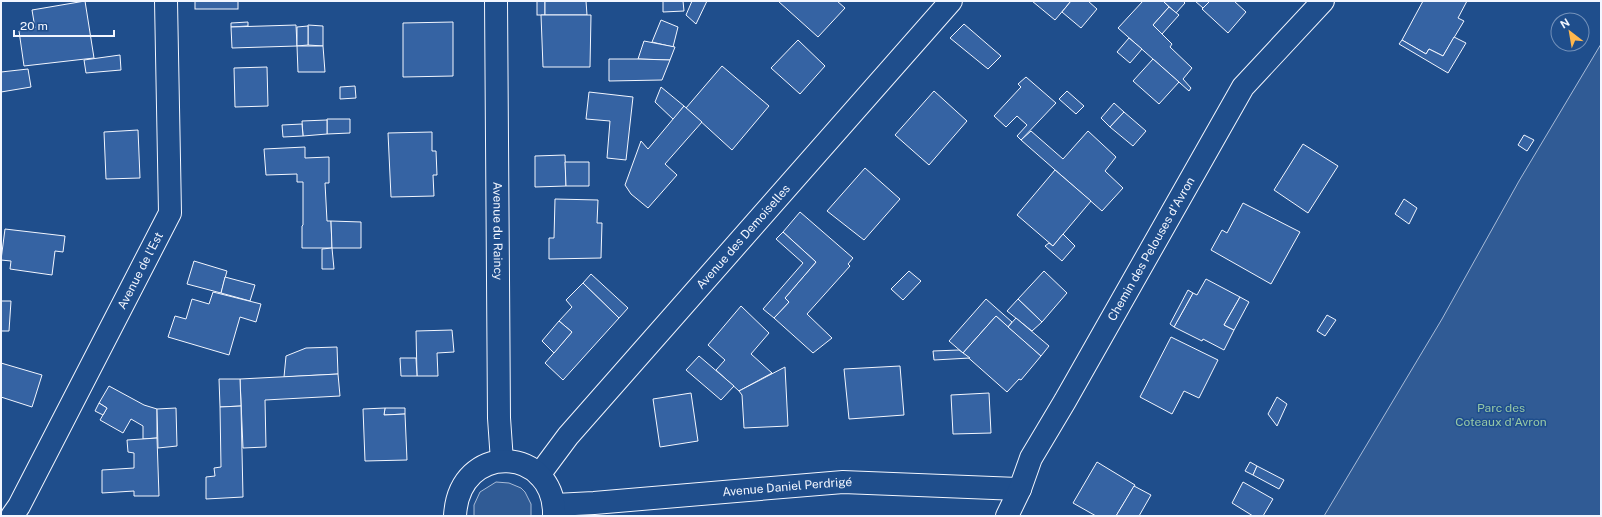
<svg xmlns="http://www.w3.org/2000/svg" width="1602" height="517" viewBox="0 0 1602 517" font-family="'Public Sans',sans-serif">
<rect width="100%" height="100%" fill="#1f4e8c"/>
<g fill="#305b95" stroke="#a8bbd7">
<path d="M1601,44V516H1324L1442,319L1519,181Z"/>
<path d="M496,482L509,483L521,488L525,492L531,504V516H474V505L480,492Z"/>
</g>
<g fill="#3563a3" stroke="#f2f6ff">
<path d="M85,1L94,58L24,66L19,31L35,28L32,10Z"/>
<rect x="195" y="1" width="43" height="8"/>
<rect x="537" y="1" width="8" height="14"/>
<path d="M545,1H586L587,15H545Z"/>
<path d="M663,1H683L684,11L663,12Z"/>
<path d="M692,1H707L696,24L686,15Z"/>
<path d="M778,1H837L845,8L818,37Z"/>
<path d="M1032,1H1071L1055,20Z"/>
<path d="M1071,1H1088L1097,9L1081,28L1062,12Z"/>
<path d="M1143,1H1163L1169,7L1153,25L1172,44L1170,47L1192,68L1183,79L1191,88L1189,91L1118,28Z"/>
<path d="M1163,1H1183L1185,3L1176,13Z"/>
<path d="M1195,1H1210L1203,8Z"/>
<path d="M1210,1H1234L1246,12L1228,33L1202,9Z"/>
<path d="M1423,1H1467L1458,18L1464,21L1443,56L1429,49L1426,54L1402,40Z"/>
<path d="M1169,7L1179,15L1162,34L1153,25Z"/>
<path d="M541,15H591L590,67H543Z"/>
<path d="M661,20L678,27L673,47L652,42Z"/>
<path d="M248,22V26L231,27V23Z"/>
<path d="M453,22V76L403,77V23Z"/>
<path d="M964,24L1001,56L988,69L950,38Z"/>
<path d="M296,25L297,46L232,48L231,27Z"/>
<path d="M308,25L323,26V46L308,45Z"/>
<path d="M308,26V45L297,46V27Z"/>
<path d="M1454,37L1466,43L1448,73L1399,44L1402,40L1426,54L1429,49L1443,56Z"/>
<path d="M1129,38L1142,49L1130,63L1117,52Z"/>
<path d="M798,40L825,66L800,94L771,68Z"/>
<path d="M644,41L675,47L670,60L638,59Z"/>
<path d="M297,46H323L325,72H298Z"/>
<path d="M120,55L121,70L86,73L84,60Z"/>
<path d="M609,59H638L670,60L662,80L609,81Z"/>
<path d="M1153,59L1179,82L1159,104L1133,81Z"/>
<path d="M722,66L769,106L732,150L686,108Z"/>
<path d="M267,67L268,106L235,107L234,68Z"/>
<path d="M28,69L31,87L1,92V72Z"/>
<path d="M1026,77L1056,103L1021,140L1017,136L1027,125L1017,116L1006,127L994,116L1021,87L1018,84Z"/>
<path d="M355,86L356,98L340,99V87Z"/>
<path d="M661,87L684,106L674,120L655,102Z"/>
<path d="M934,91L967,121L929,165L895,135Z"/>
<path d="M1067,91L1084,106L1076,114L1059,99Z"/>
<path d="M589,92L633,97L626,160L607,158L610,121L586,119Z"/>
<path d="M1114,103L1124,112L1110,127L1101,118Z"/>
<path d="M684,106L702,122L665,164L677,175L648,208L631,194L625,185L641,141L648,149Z"/>
<path d="M1124,112L1146,131L1133,146L1110,127Z"/>
<path d="M327,119H350V133L327,134Z"/>
<path d="M327,120V134L303,136L302,121Z"/>
<path d="M302,124L303,136L283,137L282,125Z"/>
<path d="M138,130L140,178L106,179L104,132Z"/>
<path d="M1031,131L1063,159L1088,131L1116,157L1105,171L1123,188L1102,211L1021,140Z"/>
<path d="M432,132V151H436L437,175H433L434,196L391,197L388,133Z"/>
<path d="M1524,135L1534,140L1527,151L1518,145Z"/>
<path d="M1303,144L1338,166L1308,213L1274,190Z"/>
<path d="M305,147V158L329,157V183H325L327,221H331L332,248H302V226L303,225V182H297V174L266,175L264,149Z"/>
<path d="M565,155L566,186L535,187V156Z"/>
<path d="M565,162H589V186H566Z"/>
<path d="M865,168L900,199L864,240L827,211Z"/>
<path d="M1055,170L1091,201L1053,246L1017,215Z"/>
<path d="M555,199L598,200L597,223H602L601,258L549,259V238H554Z"/>
<path d="M1404,199L1417,208L1409,224L1395,214Z"/>
<path d="M1243,203L1300,232L1271,284L1211,250L1222,230L1227,233Z"/>
<path d="M800,212L853,258L848,264L850,266L807,314L832,338L813,353L774,318L789,302L785,298L816,262L783,232Z"/>
<path d="M331,221L361,222V248H332Z"/>
<path d="M5,229L65,236L63,252L55,251L52,275L10,269L11,261L1,260Z"/>
<path d="M783,232L816,262L785,298L789,302L774,318L763,309L803,263L776,239Z"/>
<path d="M1063,234L1075,246L1062,261L1045,246L1049,243L1053,246Z"/>
<path d="M332,248L334,269H322V249Z"/>
<path d="M194,261L227,271L221,293L187,284Z"/>
<path d="M909,271L921,281L903,300L891,289Z"/>
<path d="M1044,271L1067,293L1042,322L1018,299Z"/>
<path d="M591,274L628,308L619,318L583,283Z"/>
<path d="M225,277L255,285L250,301L221,293Z"/>
<path d="M1206,279L1240,297L1224,325L1234,330L1224,350L1203,339L1202,341L1174,327L1193,293L1197,295Z"/>
<path d="M583,283L619,318L563,380L545,363L572,332L559,321L572,307L566,300Z"/>
<path d="M1188,290L1193,293L1174,327L1170,324Z"/>
<path d="M213,292L261,304L256,322L240,317L229,355L168,337L175,316L186,319L192,299L209,304Z"/>
<path d="M1240,297L1249,302L1234,330L1224,325Z"/>
<path d="M986,299L1012,322L1008,327L996,316L963,353L949,341Z"/>
<path d="M1018,299L1042,322L1032,331L1007,311Z"/>
<path d="M1,301H11L9,331H1Z"/>
<path d="M741,306L769,333L751,354L772,373L739,391L716,370L725,360L708,345Z"/>
<path d="M1327,315L1336,320L1325,336L1317,331Z"/>
<path d="M996,316L1041,356L1021,380L1019,379L1007,392L963,353Z"/>
<path d="M1016,318L1049,346L1041,356L1008,327Z"/>
<path d="M559,321L572,332L554,353L542,341Z"/>
<path d="M452,330L454,352L437,353L438,376H417L416,331Z"/>
<path d="M1171,337L1218,360L1199,398L1184,391L1172,414L1140,397Z"/>
<path d="M337,347L338,374L284,377L286,356L306,348Z"/>
<path d="M959,350L970,358L934,360L933,351Z"/>
<path d="M699,356L734,386L721,400L686,370Z"/>
<path d="M400,358H416L417,376H401Z"/>
<path d="M1,363L42,375L32,407L1,397Z"/>
<path d="M900,366L904,415L849,419L844,369Z"/>
<path d="M785,367L788,426L744,428L742,395L739,391Z"/>
<path d="M338,374L340,396L265,400L266,447L243,448L240,379Z"/>
<path d="M219,379H240L241,406L220,407Z"/>
<path d="M109,386L144,405L157,409V438L143,439V426L131,419L123,433L100,420L107,408L99,403Z"/>
<path d="M691,393L698,441L660,447L653,399Z"/>
<path d="M989,393L991,433L953,434L951,395Z"/>
<path d="M1277,397L1287,404L1277,426L1268,414Z"/>
<path d="M99,403L107,408L103,415L95,411Z"/>
<path d="M241,406L243,497L206,499V477L215,476L214,468L221,467L220,407Z"/>
<path d="M176,408L177,446L158,448L157,409Z"/>
<path d="M385,408H405V414L384,415Z"/>
<path d="M385,408L384,415L405,414L407,460L365,461L363,409Z"/>
<path d="M157,438L159,496H134V491L102,493V470L134,468V453L128,452L127,440Z"/>
<path d="M1097,462L1135,485L1116,516H1096L1073,503Z"/>
<path d="M1250,462L1257,466L1253,475L1245,471Z"/>
<path d="M1257,466L1284,480L1279,489L1253,475Z"/>
<path d="M1243,482L1273,499L1263,516H1253L1232,503Z"/>
<path d="M1134,486L1151,495L1139,516H1116Z"/>
</g>
<g fill="none" stroke-linecap="round" stroke-linejoin="round">
<defs>
<g id="minor">
<path id="s1" d="M496,1L499,418L502,461"/>
<path id="s2" d="M539,475L568,436L951,1"/>
<path id="s3" d="M555,505L594,503L843,482L1020,489"/>
<path id="s4" d="M12,516L19,506L170,213L166,1"/>
<path d="M455,516C459,440 556,446 554,516"/>
<path id="s5" d="M1007,516L1020,489L1031,458L1065,401L1243,87L1323,1"/>
</g>
</defs>
<use href="#minor" stroke="#f2f6ff" stroke-width="24"/>
<use href="#minor" stroke="#1f4e8c" stroke-width="22"/>
</g>
<g text-anchor="middle" stroke-width="3" stroke-linejoin="round" paint-order="stroke">
<g font-size="12" fill="#f2f6ff" stroke="#1f4e8c">
<text dy="4" stroke="none"><textPath href="#s1" startOffset="230">Avenue du Raincy</textPath></text>
<text dy="4" stroke="none"><textPath href="#s2" startOffset="314">Avenue des Demoiselles</textPath></text>
<text dy="4" stroke="none"><textPath href="#s5" startOffset="304">Chemin des Pelouses d'Avron</textPath></text>
<text dy="4" stroke="none"><textPath href="#s4" startOffset="277">Avenue de l'Est</textPath></text>
<text dy="4" stroke="none"><textPath href="#s3" startOffset="233">Avenue Daniel Perdrigé</textPath></text>
</g>
<g font-size="12" fill="#97c8a6" stroke="#1f4e8c">
<text x="1501" y="412">Parc des<tspan x="1501" dy="14">Coteaux d'Avron</tspan></text>
</g>
</g>
<rect width="1602" height="517" fill="none" stroke="#f2f6ff" stroke-width="4"/>
<g transform="translate(1570 32) rotate(329)"><circle r="19" fill="#1f4e8c" stroke="#7391ba"/>
<path d="M0-3L7 15L0 10L-7 15Z" fill="#ffb74d"/>
<text y="-6" font-size="11" font-weight="bold" text-anchor="middle" fill="#f2f6ff">N</text>
</g>
<path d="M14 30v6h100v-6" fill="none" stroke="#f2f6ff" stroke-width="2"/>
<text x="20" y="30" font-size="12" fill="#f2f6ff" stroke="#1f4e8c" stroke-width="3" paint-order="stroke">20 m</text>
</svg>
